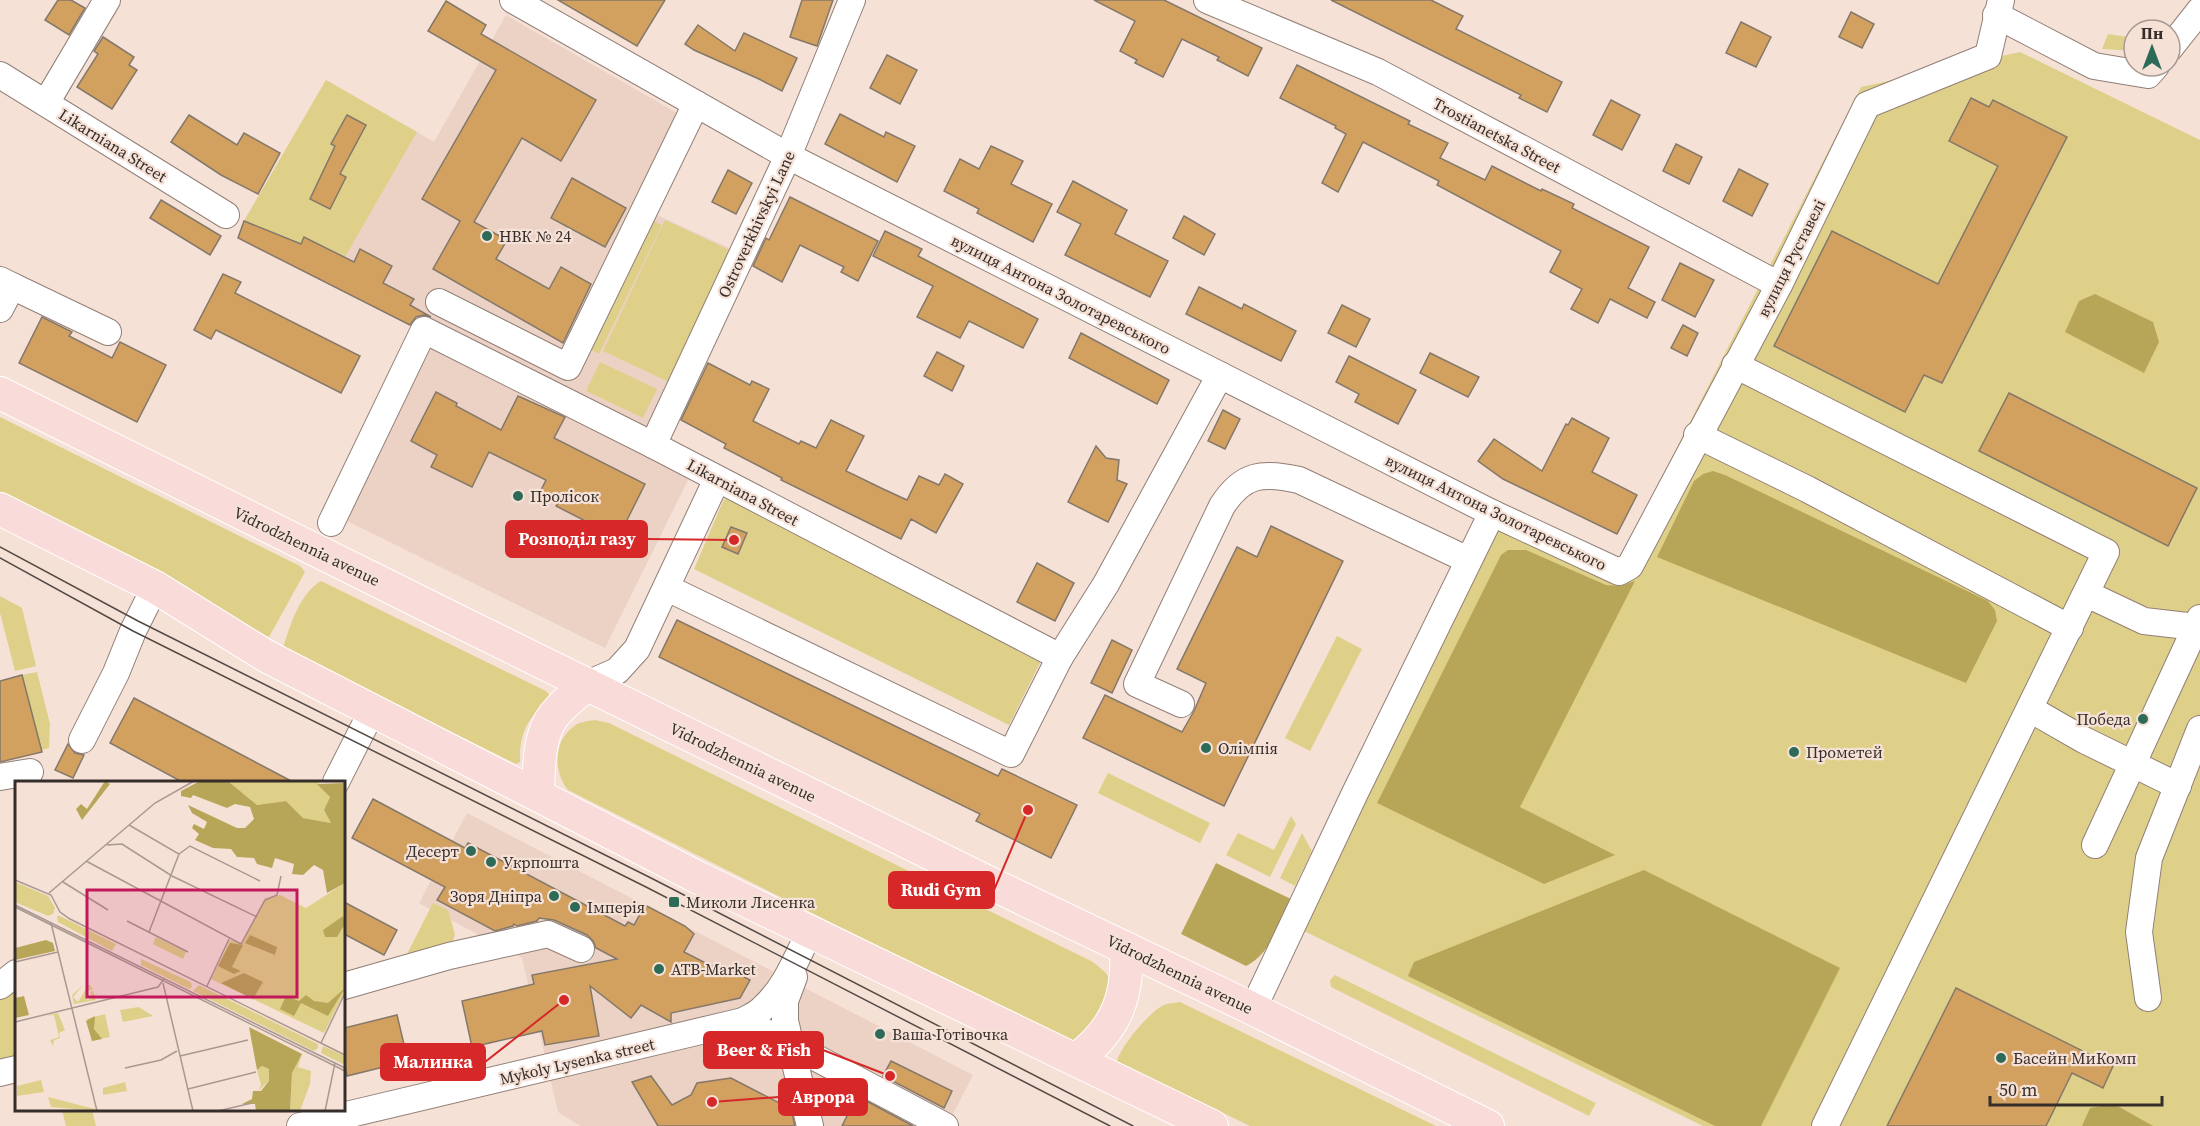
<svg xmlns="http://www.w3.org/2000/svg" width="2200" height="1126" viewBox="0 0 2200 1126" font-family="'Source Serif 4',serif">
<rect width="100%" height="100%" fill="#f6e1d7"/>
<g fill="#ecd2c5">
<path d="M506,15L693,122L646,210L736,251L649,434L560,391L244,221L326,80L434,142Z"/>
<path d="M432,343L692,472L605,648L345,520Z"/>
<path d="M467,813L973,1075L947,1126H580L558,1112L522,958L419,903Z"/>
</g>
<g fill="#dfd089">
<path d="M2108,34L2134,38V51L2102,49Z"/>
<path d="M2020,52L2200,140V1126H1703L1302,930L1497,529L1595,574L1623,553L1861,87Z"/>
<path d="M326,80L417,132L345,257L305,237L301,244L244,221Z"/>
<path d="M645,217L662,225L599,354L582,345Z"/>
<path d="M665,220L734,252L671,383L603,351Z"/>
<path d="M600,362L657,389L643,418L586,391Z"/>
<path d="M0,417L300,566L305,572L269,637L0,496Z"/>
<path d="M724,499L742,500L1043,657L1009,725L694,569Z"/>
<path d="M321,581L546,691L549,694L548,702C527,717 519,736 520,762L516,764L283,649C289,627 300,593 321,581Z"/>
<path d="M0,596L22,608L36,666L15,671L0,613Z"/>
<path d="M1337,636L1362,649L1310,751L1285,738Z"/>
<path d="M37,672L50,724L49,748L41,750L22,675Z"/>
<path d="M595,720L609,723L1093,962C1099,967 1106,972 1110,979C1116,993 1094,1023 1087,1036L1068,1042L568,790C554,773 553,743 572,728C578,722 586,721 595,720Z"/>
<path d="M1108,773L1210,823L1200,843L1098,793Z"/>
<path d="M1291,816L1296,824L1270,877L1226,855L1238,833L1274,850Z"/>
<path d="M1302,833L1312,851L1295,886L1280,878Z"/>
<path d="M433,903L448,910L455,934L453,941L403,962Z"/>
<path d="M1335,975L1596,1103L1589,1116L1331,987L1330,980Z"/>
<path d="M16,984V1063L0,1067V1000Z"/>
<path d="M1180,1002L1436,1126H1250L1117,1061C1121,1046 1148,1014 1162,1006C1167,1003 1174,1003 1180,1002Z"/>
<path d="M62,1110H92L96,1126H66Z"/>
</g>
<g fill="#b8a658">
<path d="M2095,294L2153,322L2159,342L2144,373L2065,332L2079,301Z"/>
<path d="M1713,471L1725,475L1988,601L1995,610L1997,621L1966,683L1657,557L1694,481L1703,474Z"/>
<path d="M1508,550H1526L1606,585L1620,586L1635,581L1520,807L1615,855L1544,884L1377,803L1501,555Z"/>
<path d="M1216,863L1291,899C1279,924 1271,953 1246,966L1181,934Z"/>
<path d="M1644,870L1840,968L1761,1126H1715L1408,976L1414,962Z"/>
<path d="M2114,1104L2153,1126H2082L2090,1108Z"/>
</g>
<g fill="#d2a05f" stroke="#84786a" stroke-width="1.5">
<path d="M58,0H71L85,8L69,35L45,20Z"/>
<path d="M558,0H665L637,46Z"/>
<path d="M802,0H833L817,46L790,37Z"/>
<path d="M1094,0H1164L1262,48L1248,76L1217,60L1219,57L1182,39L1163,77L1135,63L1137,60L1120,51L1135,21Z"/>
<path d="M1331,0H1431L1463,16L1456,29L1562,82L1547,112L1519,98L1521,95Z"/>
<path d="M446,1L486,25L481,34L596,100L561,161L522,138L474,222L507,240L496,259L549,289L561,267L591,284L563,343L433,269L460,221L422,199L496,70L428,31Z"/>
<path d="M1851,12L1874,24L1862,48L1839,37Z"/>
<path d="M1741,22L1771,37L1756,67L1726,53Z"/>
<path d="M698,25L735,51L744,33L797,58L782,91L759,79L694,50L685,44Z"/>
<path d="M103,37L134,57L129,65L137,70L112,109L77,87L98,54L94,51Z"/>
<path d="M887,55L917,70L900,104L870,88Z"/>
<path d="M1297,65L1410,121L1408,124L1448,143L1440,158L1485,180L1492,166L1541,191L1542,189L1574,204L1572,208L1649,247L1628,288L1655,302L1647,318L1610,299L1598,323L1571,309L1582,289L1550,272L1561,251L1437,185L1439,181L1363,142L1338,192L1322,183L1346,134L1335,128L1336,126L1280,98Z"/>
<path d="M1971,98L1989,107L1993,100L2067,137L1942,383L1924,375L1905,412L1774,346L1832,231L1938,284L1998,166L1949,141Z"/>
<path d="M1611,100L1640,115L1622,150L1593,135Z"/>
<path d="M840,114L884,137L886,132L915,146L897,182L825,144Z"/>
<path d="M189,115L237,145L244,133L280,153L258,194L221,175L171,142Z"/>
<path d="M347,115L366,125L340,174L346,177L330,209L310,199L335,146L331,144Z"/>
<path d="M1676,144L1702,157L1689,184L1663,171Z"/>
<path d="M991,146L1023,161L1011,184L1052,204L1033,242L977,213L979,209L944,191L960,159L979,169Z"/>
<path d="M1739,169L1768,184L1752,216L1723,201Z"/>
<path d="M728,170L752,183L736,214L712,202Z"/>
<path d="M572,178L626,208L605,247L551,218Z"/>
<path d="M1073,181L1127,210L1115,234L1168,261L1150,297L1065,255L1081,224L1057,212Z"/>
<path d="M790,197L878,241L858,281L841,272L844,267L800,245L782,282L753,266L766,238L769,240Z"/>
<path d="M161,200L221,236L210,255L150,218Z"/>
<path d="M1184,216L1215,234L1204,255L1173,238Z"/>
<path d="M244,221L301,244L304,237L354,262L360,249L392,266L383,283L414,299L410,305L431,317L424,315L416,317L410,325L238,238Z"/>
<path d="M885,231L922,249L918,256L1038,319L1023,348L969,321L960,338L917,317L933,286L873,256Z"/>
<path d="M1680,263L1714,280L1695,317L1662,300Z"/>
<path d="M223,274L241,282L235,293L360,356L341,393L216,330L211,339L194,330Z"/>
<path d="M1199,287L1242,309L1244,304L1296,331L1281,361L1186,314Z"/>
<path d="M1342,305L1370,319L1356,347L1328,333Z"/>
<path d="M42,317L72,332L69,336L112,358L120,342L166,365L137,422L19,363Z"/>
<path d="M1683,325L1698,333L1687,356L1671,348Z"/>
<path d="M1081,333L1169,380L1157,404L1069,358Z"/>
<path d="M937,352L964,366L952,391L924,376Z"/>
<path d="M1430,353L1479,377L1468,397L1420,373Z"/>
<path d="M1349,356L1416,390L1398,424L1355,402L1359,394L1336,382Z"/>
<path d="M708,363L750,385L752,381L769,389L753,421L799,444L801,441L816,448L831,420L864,436L846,471L881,488L907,500L919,476L939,485L945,474L963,484L936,533L911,519L901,539L781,480L782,478L724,448L726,444L681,420Z"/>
<path d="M436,392L457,403L456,406L501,430L518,396L565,417L554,438L645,484L620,534L599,524L597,527L556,506L558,503L539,494L546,480L489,452L472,487L431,467L437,455L411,441Z"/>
<path d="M2009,393L2197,488L2168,546L1979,451Z"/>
<path d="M1223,410L1240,419L1225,449L1208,441Z"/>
<path d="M1572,418L1609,438L1592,472L1637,495L1617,534L1503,479L1478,461L1494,439L1542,471L1566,424L1568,425Z"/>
<path d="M1096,446L1106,458L1119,460L1117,480L1127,484L1108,522L1068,502Z"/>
<path d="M1271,526L1343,561L1224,806L1083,738L1105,695L1182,732L1194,711L1206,683L1177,669L1237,547L1257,557Z"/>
<path d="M731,527L747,533L738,554L722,547Z"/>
<path d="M1037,563L1074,583L1055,621L1017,602Z"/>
<path d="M677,620L998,776L1002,769L1077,805L1051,858L976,821L980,814L659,657Z"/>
<path d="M1112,640L1132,650L1112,693L1091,683Z"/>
<path d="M22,675L42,752L0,762V681Z"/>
<path d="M134,698L295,783H184L110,743Z"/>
<path d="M68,744L75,753L84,755L73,778L55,770Z"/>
<path d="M373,799L465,848L468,843L625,926L628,922L634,925L645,905L685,926L694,934L684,952L723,972L726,967L750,980L740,998L671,1013V1022L641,1005L631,1018L590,986L599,1036L545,1045L542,1031L472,1047L462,1001L534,984L532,975L617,959L596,948L593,941L587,935L554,920L539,918L537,921L517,926L514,924L513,926L495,931L437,900L445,887L352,838Z"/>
<path d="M344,902L397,930L384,955L344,934Z"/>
<path d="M1956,988L2113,1066L2103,1088L2072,1073L2046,1126H1887Z"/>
<path d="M397,1015L408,1061L347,1076L344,1062V1028Z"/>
<path d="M891,1061L952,1091L944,1108L883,1076Z"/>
<path d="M651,1076L672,1105L691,1095L697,1083L731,1078L791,1109L795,1126H658L632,1082Z"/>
<path d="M857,1096L913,1126H842Z"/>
</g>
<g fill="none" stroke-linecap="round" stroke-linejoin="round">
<defs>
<g id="minor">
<path d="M513,0L788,156L1492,513L1619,572L1630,566L1779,285L1867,105L1988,56L2001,0"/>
<path d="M1207,0L1378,72L1779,285"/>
<path d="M1996,15L2094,66L2148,75L2156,66"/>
<path d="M2170,48L2200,10"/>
<path d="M0,75L226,215"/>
<path d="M46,103L107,0"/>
<path d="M0,280L12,286L0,309"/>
<path d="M12,286L108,332"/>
<path d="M439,302L568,367L696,104"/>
<path d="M1735,365L2106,552L1825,1126"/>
<path d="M1697,435L1807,489L2070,628"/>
<path d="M653,445L788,156L852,0"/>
<path d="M331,523L424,330L653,445L1060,657"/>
<path d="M667,588L1011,754L1060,657L1106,584L1220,375"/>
<path d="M2087,594L2144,621L2196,627L2200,618"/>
<path d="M587,684L617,671L637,649L717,479"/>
<path d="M1181,704L1137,684L1222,506C1243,473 1263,472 1299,480L1468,560"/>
<path d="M2030,709L2084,740L2178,786"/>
<path d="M82,740L116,673L133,631L155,587"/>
<path d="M0,777L30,772"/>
<path d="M336,782L372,711"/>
<path d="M2095,845L2196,627"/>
<path d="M794,977L785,1001V1021L810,1126"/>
<path d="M0,986L16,973"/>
<path d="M344,986L449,956L548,934L581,949"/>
<path d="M2148,998L2139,932L2149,858L2200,729"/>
<path d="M1253,1009L1355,793L1492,513"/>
<path d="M743,1021L790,1044L945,1126"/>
<path d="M0,1073L16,1069"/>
<path d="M300,1126L743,1021C750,1017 758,1014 763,1008C785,989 797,957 810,931"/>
</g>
<g id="major">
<path d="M0,393L448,616L1000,888L1253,1009L1488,1126"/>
<path d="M0,509L155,587L266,656L697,877L1212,1126"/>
<path d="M538,795C539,771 538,742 550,721C559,706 575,696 587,684"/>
<path d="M1077,1059C1116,1029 1129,997 1126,948"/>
</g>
</defs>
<use href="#minor" stroke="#917f76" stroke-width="28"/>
<use href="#major" stroke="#fff" stroke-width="34"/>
<use href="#minor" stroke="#fff" stroke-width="26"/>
<use href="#major" stroke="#f9dbd9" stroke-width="32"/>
<g stroke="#534a45" stroke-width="1.5">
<path d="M0,547L138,621L651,878L1133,1126"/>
<path d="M0,558L133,631L646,887L1110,1126"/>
</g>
</g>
<g fill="#2d6b58" stroke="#f6e1d7" stroke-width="2">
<circle cx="487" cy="236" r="6"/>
<circle cx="518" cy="496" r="6"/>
<circle cx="2143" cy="719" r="6"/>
<circle cx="1206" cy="748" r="6"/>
<circle cx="1794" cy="752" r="6"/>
<circle cx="471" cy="851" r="6"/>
<circle cx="491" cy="862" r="6"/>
<circle cx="554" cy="896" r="6"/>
<rect x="668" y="896" width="12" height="12" rx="3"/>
<circle cx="575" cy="907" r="6"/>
<circle cx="659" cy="969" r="6"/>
<circle cx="880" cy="1034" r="6"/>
<circle cx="2001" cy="1058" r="6"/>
</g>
<g text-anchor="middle" stroke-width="4.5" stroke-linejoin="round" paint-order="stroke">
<g font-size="16" fill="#352e2a" stroke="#f6e1d7">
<text transform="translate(1497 135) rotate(28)" y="6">Trostianetska Street</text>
<text transform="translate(113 145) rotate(32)" y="6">Likarniana Street</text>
<text transform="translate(756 224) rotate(-65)" y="6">Ostroverkhivskyi Lane</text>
<text transform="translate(1791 258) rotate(-63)" y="6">вулиця Руставелі</text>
<text transform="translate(1061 294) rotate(27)" y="6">вулиця Антона Золотаревського</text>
<text transform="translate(743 492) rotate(28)" y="6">Likarniana Street</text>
<text transform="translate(1496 512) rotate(26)" y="6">вулиця Антона Золотаревського</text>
<text transform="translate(307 546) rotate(26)" y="6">Vidrodzhennia avenue</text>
<text transform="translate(743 762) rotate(26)" y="6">Vidrodzhennia avenue</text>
<text transform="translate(1180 974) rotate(26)" y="6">Vidrodzhennia avenue</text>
<text transform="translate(577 1061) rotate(-13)" y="6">Mykoly Lysenka street</text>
</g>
<g font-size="16" fill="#352e2a" stroke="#f6e1d7" text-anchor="start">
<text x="499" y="242">НВК № 24</text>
<text x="530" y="502">Пролісок</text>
<text x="2131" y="725" text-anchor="end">Победа</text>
<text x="1218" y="754">Олімпія</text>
<text x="1806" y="758">Прометей</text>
<text x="459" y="857" text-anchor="end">Десерт</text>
<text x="503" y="868">Укрпошта</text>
<text x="542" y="902" text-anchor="end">Зоря Дніпра</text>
<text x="686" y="908">Миколи Лисенка</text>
<text x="587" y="913">Імперія</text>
<text x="671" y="975">ATB-Market</text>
<text x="892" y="1040">Ваша Готівочка</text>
<text x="2013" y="1064">Басейн МиКомп</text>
</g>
</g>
<g transform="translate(15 781)">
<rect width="330" height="330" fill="#f6e1d7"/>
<path d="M213,0H307L303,3L315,16L309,29L316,42L288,37L271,20L242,24ZM0,101L33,115L40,127L38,133L33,135L0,121ZM330,102V210L309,252L196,198L215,159L227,162L250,117L265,114L291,127ZM42,135H45L101,163L97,170L43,141ZM141,156L171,171L168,178L138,163ZM126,178L176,201L177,206L174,208L126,184ZM74,203L78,208L71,211L72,219L78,217L75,211L78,210L81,219L59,223L57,214L68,204L58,216L63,221ZM184,204L303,263V267L299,270L178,210ZM124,226L138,235L108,241L105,229ZM43,232L50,249L44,252L45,257L39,259L38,265L35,259L44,256L39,234L31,235ZM90,233L95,256L77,260L72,238ZM308,265L330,275V284L306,272ZM287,273L283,286L296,290L295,303L285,330H275L277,292ZM247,285L254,288V300L243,310L246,304L242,289ZM26,299L29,311L2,315V305ZM110,301L112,310L88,314V307ZM33,316L80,328L81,330L36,326Z" fill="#dfd089"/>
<path d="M90,0L95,3L67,39L61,28L66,23L72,28ZM185,0H213L242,24L271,20L288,37L316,42L309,29L315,16L302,3L330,2V102L312,112L308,89L299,84L288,94L277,93L279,83L260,77L257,87L242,83L239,77L222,76L216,68L198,67L180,59L184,53L177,47L179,43L189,48L192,41L177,32L173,24L222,47H230L239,38L235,26L220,23L212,27L178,14L176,17L166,15V10ZM328,135L330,143L322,156H310L308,149ZM235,154L262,166L260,174L230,162ZM31,159L38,162L40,170L0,179V167ZM215,162L228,164L217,186L226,190L219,193L203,185ZM229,192L248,201L238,218L206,202ZM330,207L313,235L286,222L279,235L265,228L271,215L284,220L291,214L299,220L313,222ZM9,215L14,234L0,237V217ZM80,235L79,248L87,258L77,260L71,240ZM234,246L287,273L277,292L275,330H241L240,323H227L237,318L238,310H246L254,300V288L247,285L242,289Z" fill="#b8a658"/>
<path fill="none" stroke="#a99992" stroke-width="1.5" d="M114,44L164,73L134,151M92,64L107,63L157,95L242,136M164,73L175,65L245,100M71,80L226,163L250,119L262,114L266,95M0,99L36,114L45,131L55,138L330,274M48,101L93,129M34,112L140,22L179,0M0,124L330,287M0,126L330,290M112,140L173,171M36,142L82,330M0,181L43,171M148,202L178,330M192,205L214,158M0,241L143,206L149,198M306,262L330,212M165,275L233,259M110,287L146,279L162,270M173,308L241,291M203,330L237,322M310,330L320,282"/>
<path fill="#c2185b" fill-opacity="0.15" stroke="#c2185b" stroke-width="3" d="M72,109H282V216H72Z"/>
<rect width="330" height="330" fill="none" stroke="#352e2a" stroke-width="3"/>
</g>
<path fill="none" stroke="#d62828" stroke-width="2" d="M734 540L647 539M1028 810L994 890M890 1076L823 1050M564 1000L485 1062M712 1102L779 1097"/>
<g fill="#d62828" stroke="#f6e1d7" stroke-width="2">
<circle cx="734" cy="540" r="6"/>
<circle cx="1028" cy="810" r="6"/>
<circle cx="890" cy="1076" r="6"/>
<circle cx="564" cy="1000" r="6"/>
<circle cx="712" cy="1102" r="6"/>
</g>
<g fill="#d62828" stroke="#d62828" stroke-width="2">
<rect x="506" y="521" width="141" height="36" rx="6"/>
<rect x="889" y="872" width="105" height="36" rx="6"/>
<rect x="704" y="1032" width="119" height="36" rx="6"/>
<rect x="381" y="1044" width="104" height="36" rx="6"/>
<rect x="779" y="1079" width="88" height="36" rx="6"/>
</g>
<g font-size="18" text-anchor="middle" font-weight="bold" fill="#fff">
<text x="577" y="545">Розподіл газу</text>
<text x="941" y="896">Rudi Gym</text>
<text x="764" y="1056">Beer &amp; Fish</text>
<text x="433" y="1068">Малинка</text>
<text x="823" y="1103">Аврора</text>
</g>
<g transform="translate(2152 48)"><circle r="28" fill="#f6e1d7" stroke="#a99992" stroke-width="1.5"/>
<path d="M0-4.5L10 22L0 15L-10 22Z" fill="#2d6b58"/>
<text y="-9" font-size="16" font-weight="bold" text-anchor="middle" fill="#352e2a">Пн</text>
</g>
<path d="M1990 1096v9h172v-9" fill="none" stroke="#352e2a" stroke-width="3"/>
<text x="1999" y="1096" font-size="18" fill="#352e2a" stroke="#f6e1d7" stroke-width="4.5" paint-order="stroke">50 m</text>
</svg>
